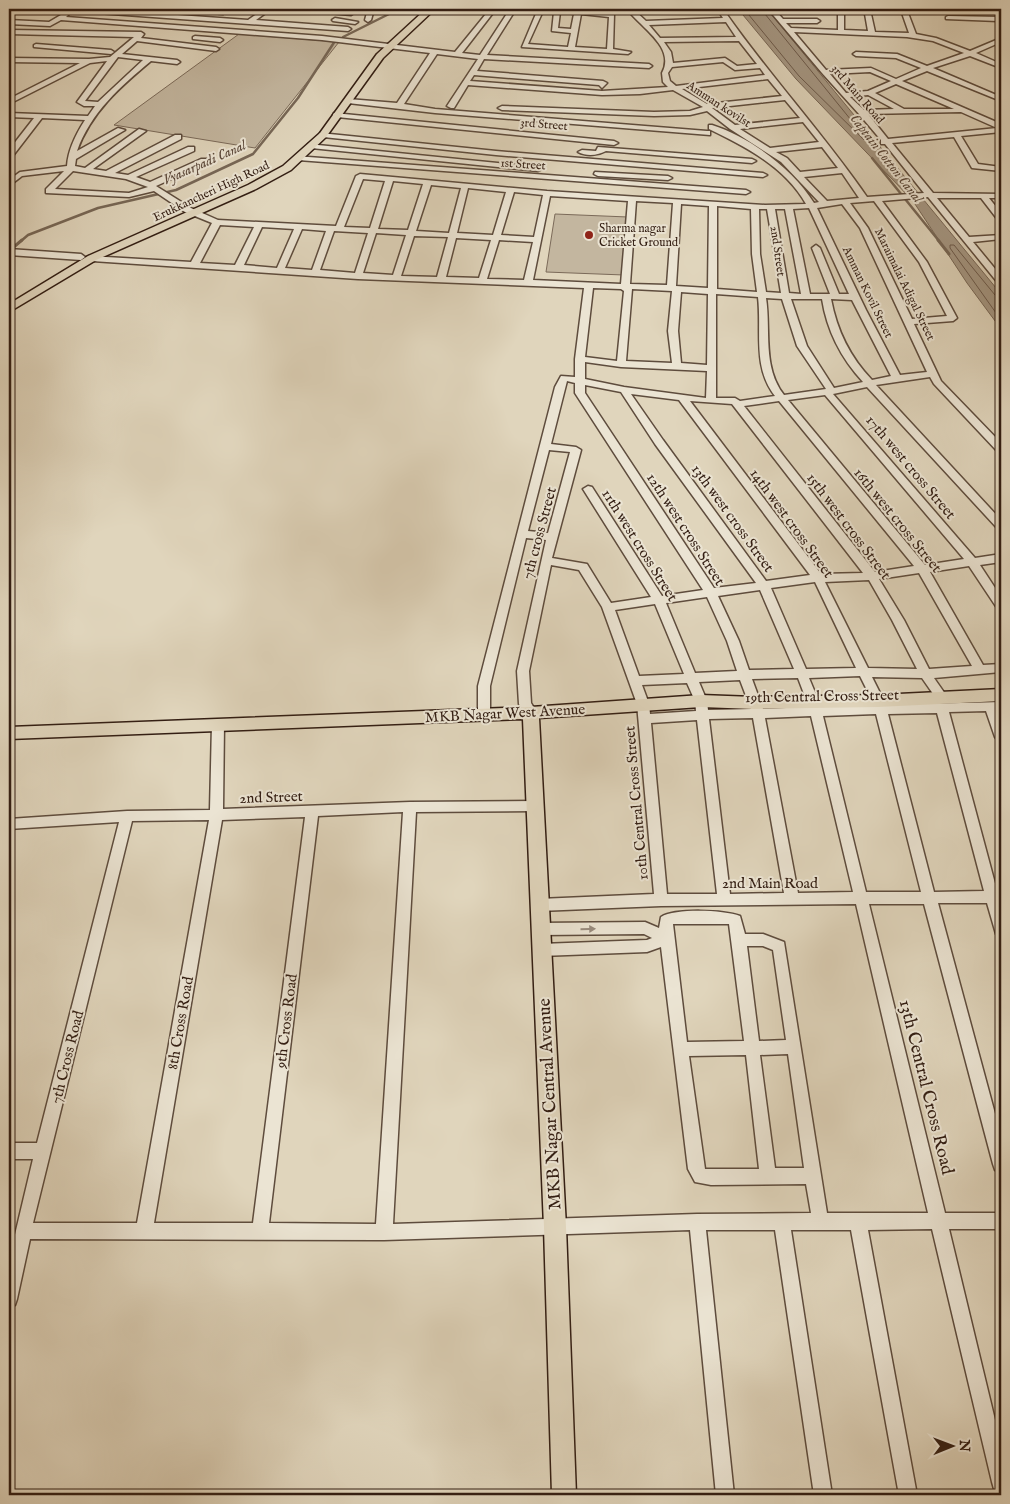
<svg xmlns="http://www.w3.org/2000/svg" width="1010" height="1504" viewBox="0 0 1010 1504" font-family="'IM FELL English',serif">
<rect width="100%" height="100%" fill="#e0d5bc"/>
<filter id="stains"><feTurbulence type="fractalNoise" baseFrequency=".004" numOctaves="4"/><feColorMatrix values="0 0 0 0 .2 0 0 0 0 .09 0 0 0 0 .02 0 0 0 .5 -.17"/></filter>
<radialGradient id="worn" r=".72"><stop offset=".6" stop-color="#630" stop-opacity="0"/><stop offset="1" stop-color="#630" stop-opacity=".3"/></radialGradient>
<g fill="#c3b69f" stroke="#7b6a59">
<path d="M239,34L339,42L255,148L114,125Z"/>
<path d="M555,214L628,217L624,275L546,272Z"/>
</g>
<path fill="#a59783" stroke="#776756" d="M738,9H767L1001,294V329L967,283L913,201L796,79Z"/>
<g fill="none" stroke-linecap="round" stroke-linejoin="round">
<g stroke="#6c5a4b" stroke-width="1">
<path d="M744,9L799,76L864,140V136L765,14L764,9"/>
<path d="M1001,297L995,295L954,245H950V248L1001,320"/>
</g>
<g stroke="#776756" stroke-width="2.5">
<path d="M343,37L391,13L395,9"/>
<path d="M872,158L939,241"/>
<path d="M21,241L28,235L98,208L176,190L253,154L298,98L335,41"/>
</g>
<g stroke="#776756" stroke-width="3">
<path d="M938,240L949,254"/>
<path d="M9,251L22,240"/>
</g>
<defs>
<g id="minor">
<path d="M67,9H93L248,20L264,9H271L256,20L348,27L351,29L348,31L70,11Z"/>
<path d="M185,9H208L226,12L223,14L188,11Z"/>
<path d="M304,9H326L354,13L351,15L307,11Z"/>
<path d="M368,9H374L371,20L368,22L365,20Z"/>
<path d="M378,9H389L386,11Z"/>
<path d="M490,9H496L462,53L480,55L510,9H516L487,55L649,64L652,66L649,68L484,59L477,71L603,81L607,83L602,88L599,85L474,75L470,81L602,91L668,87L663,82L662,73C676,47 641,28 627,9H633L646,21L723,18L717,9H723C768,74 822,132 867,197L924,193L885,144H881V140L859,114L822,73L768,9H774L783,19H817L820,21L817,23H786L791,28L838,30V9H844V30L868,31L865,14L868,12L871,14L875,32L909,33L902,13L905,11L908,13L916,34L936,38L970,51L1001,38V42L976,53L1001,64V68L970,56L933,68L1001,97V101L927,71L902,81L1001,124V132L961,136L978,164L1001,167V171L972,168L954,137L892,143L933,193L1001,194V198H989L1001,213V220H998L981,198H937L969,237L1001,235V239L973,242L1001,276V284L998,283L928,197L882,201L927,262L957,318L953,321L914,324L941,381L1001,443V452L997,451L934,384L930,377L876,385L1001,520V529L997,528L867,387L833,394L975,558L1001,554V562L980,565L1001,597V609L997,608L969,566L930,572L983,665L1001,664V672L934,678L948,698L942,703L938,701L922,678L872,677L884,701L880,705L1001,702V710L998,711L1001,720V742L997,740L995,737L986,711L949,712L997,891H1001V936L996,934L987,903H938L1001,1136V1172L995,1170L993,1164L924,904H869L945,1213H1001V1229H949L1001,1445V1491L994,1489L992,1482L932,1229L868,1230L917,1495H899L851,1230H791L832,1495H814L775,1230H706L734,1495H716L690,1230L384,1240L30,1239L17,1299L15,1305L9,1307V1260L33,1159H9V1143H37L119,822L9,829V819L127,811L210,810L212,724L214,721H222L224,724L223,809L410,802L534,801L539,802L540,806L539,810L534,811L416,812L393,1224L697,1214L811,1213L806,1184L711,1185L695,1182L688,1169L661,947L647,952L541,956L536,954L534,950L536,946L541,944L647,940L652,938L644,934L540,935L535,933L533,929L535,925L540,923L645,922L659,928L661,917C676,908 724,910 740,916L745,934H763L784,942L827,1213H928L856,904L661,906L539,911L534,909L532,905L534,901L539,899L654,894L637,704L602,607L579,570L551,565L529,671L531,703L537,713L535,716H527L519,704L517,671L546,540L526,538L490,686V715L488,718H480L478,715V686L555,387L561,376L575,377V359L584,288L358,279L92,261L88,258L89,256L191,262L212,223L185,212L154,191L129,197L46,193V189L64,171L22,176L9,186V180L20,172L67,166C68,150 76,134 85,120L42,118L12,157H9V150L34,118L9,117V113L88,116L95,106H84L77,102L107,61L90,63L9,104V99L80,63L9,62V58L89,59L110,57L134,37L9,34V30L141,32L144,34L141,38L216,47L219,49L216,51L137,41L122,54L177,60L180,62L177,64L151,61C120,87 91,112 77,151L118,128L125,130L76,159L75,166L85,168L139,129L146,131L93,169L106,171L175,135H181V139L115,173L128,175L188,147H194V151L136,177L150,182L201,159H207V163L156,186L191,208L218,220L336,226L356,176L360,174L547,191L765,205L806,204C785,167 746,147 709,129V125H712C750,137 793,169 814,203L819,202L781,162L730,129L707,111L690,115L654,116L502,110L498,108L502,106L654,112L690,111L703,107L673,90L640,94L602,95L468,85L454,108H451L447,106L478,59L437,54L404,104L435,109L707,131H710V135L435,113L348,103L344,101L348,99L397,103L430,53L322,40L61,20L50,26L9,24V20L49,22L66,12L69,14L66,17L322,36L455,52ZM726,22L736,37L660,38L649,25ZM794,32L907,37L933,41L964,53L927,66L897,54L856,52L853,54L856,56L896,58L921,68L896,79L871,68L826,70ZM739,41L757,64L737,66L725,58L673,63L671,52L664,42ZM118,57L143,60L98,102L85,101ZM723,62L735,70L760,68L765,75L676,86L670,81L668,73L672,67ZM870,72L891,81L868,91L846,93L830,74ZM768,79L782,96L707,104L682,89ZM896,84L954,109H904L875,93ZM868,95L894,109L864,110L850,97ZM785,100L800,118L735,125L712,108ZM961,112L997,128L888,139L868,114ZM803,122L819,142L770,148L740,129ZM822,147L838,168L800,172L787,158L776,152ZM73,171L126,179L148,187L129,193L55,189ZM842,173L859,198L827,201L804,177ZM363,179L385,181L370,228L344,227ZM393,181L423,184L408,230L378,229ZM431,185L461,188L449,233L416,231ZM468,188L506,192L493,235L457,233ZM514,192L543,195L534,237L501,235ZM550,196L628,201L621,284L533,280ZM636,201L673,203L667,285L630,284ZM874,201L919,262L947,316L912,319L868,228L850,203ZM681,204L709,206L708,288L676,286ZM842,204L860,228L927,372L900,375L866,310L817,208ZM717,206L751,209L752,254L757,292L717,289ZM809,208L849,294H839L820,248L816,245L812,248L830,294H810L793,209ZM759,209H767L781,293L766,292L760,254ZM775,209H785L801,294L789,293ZM220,225L254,227L235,265L200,263ZM262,227L294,229L277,268L244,265ZM302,229L326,231L312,270L285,268ZM334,231L368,233L355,273L320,270ZM376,233L406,235L393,275L363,273ZM414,236L448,237L437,277L401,276ZM456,238L491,240L479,278L446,277ZM499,240L533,242L524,280L487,279ZM593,288L621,289L624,291L617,361L585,357ZM632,289L672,291L668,331L672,363L626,361ZM681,292L708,294L707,365L681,363L678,331ZM716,294L758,297C762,330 752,367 775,396L740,401L735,398H716ZM766,298L782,299L797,346L826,389L784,395C762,367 771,330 766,298ZM791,299H822C827,331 841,358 863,382L834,388L807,346ZM831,299L852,300L891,376L872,380C850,357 837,331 831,299ZM585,362L621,367L707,371L706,398L624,387L585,379ZM567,381L575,383V393L703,590L662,596L592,487L588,486L583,489L651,597L611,603L587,564L552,558L581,450L576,447L551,444ZM585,385L621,392L655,444L756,583L714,588L585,393ZM631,394L679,400L810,575L766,581L663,440ZM825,395L964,559L925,565L788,400ZM690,401L732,404L863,573L821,574ZM779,401L914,566L875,572L744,406ZM549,450L570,452L548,533L528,531ZM919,573L972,666L929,669L904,620L879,579ZM869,580L892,620L917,669L868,668L825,582ZM815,582L856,668L806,669L771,588ZM760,590L794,669L749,670L739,641L718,596ZM707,597L727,641L737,671L695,673L666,603ZM655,604L684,674L639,676L615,610ZM860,676L874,704L877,705L821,707L809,678ZM798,678L809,707L763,709L752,679ZM740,680L751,709L708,710L707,701L699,682ZM687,683L695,701L696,711L650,714L649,704L642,685ZM937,713L984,891L934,892L888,714ZM876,714L921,892H866L823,716ZM811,716L853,892L798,893L765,718ZM753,718L784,893L730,894L709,719ZM697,720L717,894H667L651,723ZM403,812L376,1224L269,1223L318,816ZM305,817L253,1223H154L222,820ZM209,820L137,1223H33L132,821ZM673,924H729L744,1041L687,1042ZM747,946H763L773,950L786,1040L759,1041ZM788,1054L804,1168H775L760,1055ZM746,1055L759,1169H705L689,1056Z"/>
<path d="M538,9H585L584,11L614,14L613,49L631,52L628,54L522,47ZM543,11L554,12L552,31L571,33L568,47L528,44ZM560,12L574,14L571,29L558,28ZM581,14L609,17L607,49L575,47Z"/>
<path d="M948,16L998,17L1001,19L998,21L946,19V17Z"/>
<path d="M335,18L358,22L355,24L333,21L332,20Z"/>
<path d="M195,36L220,38L223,40L220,42L193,39V37Z"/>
<path d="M36,44L111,50L114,52L111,54L34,47V45Z"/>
<path d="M334,113L614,141L618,143L614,145L337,117L333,115Z"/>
<path d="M320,133L496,151L763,173L767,175L763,177L496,155L323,137L319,135Z"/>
<path d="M308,144L538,167L542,169L538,171L311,148H308Z"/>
<path d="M598,147L752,159L756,161L752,163L606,151C599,155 587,157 578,152L582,150L596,151Z"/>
<path d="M295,156L746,190L750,192L746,194L298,160H295Z"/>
<path d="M595,172L668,176L672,178L668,180L598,176L594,174Z"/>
<path d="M9,249L81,254L85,257L81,260L9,255Z"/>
</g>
<g id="major">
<path d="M426,9H435L383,58L326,137L291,170L256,189L96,260L9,312V304L88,256L248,185L283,166L320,133L377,54Z"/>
<path d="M1001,689V701L878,707L754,709L701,707L539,718L566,1227L576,1495H552L544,1227L523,719L9,739V727L531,707L701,695L754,697L878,695Z"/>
</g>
</defs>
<use href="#minor" stroke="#5e4c3d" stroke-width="3"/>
<use href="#major" stroke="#331e13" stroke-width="3"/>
<use href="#minor" fill="#ebe4d3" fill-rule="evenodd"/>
<use href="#major" fill="#e0d5bc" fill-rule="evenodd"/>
</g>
<defs><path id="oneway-solid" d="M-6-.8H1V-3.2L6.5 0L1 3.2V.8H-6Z" transform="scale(1.25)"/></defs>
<use fill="#988b7d" href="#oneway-solid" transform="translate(588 929) rotate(-1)"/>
<circle fill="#8f2418" stroke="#ebe4d3" stroke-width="2" cx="589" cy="235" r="5"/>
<g text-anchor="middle" stroke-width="4" stroke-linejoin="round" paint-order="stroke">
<g font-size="12" fill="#331e13" stroke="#ebe4d3">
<text transform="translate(858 94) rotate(49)" y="4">3rd Main Road</text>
<text transform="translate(719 104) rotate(33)" y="4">Amman kovilst</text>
<text transform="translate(544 124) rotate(5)" y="4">3rd Street</text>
<text transform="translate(523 164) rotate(4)" y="4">1st Street</text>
<text transform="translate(211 191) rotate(-25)" y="4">Erukkancheri High Road</text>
<text transform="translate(778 251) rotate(82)" y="4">2nd Street</text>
<text transform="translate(905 284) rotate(64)" y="4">Maraimalai Adigal Street</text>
<text transform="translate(868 292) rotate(64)" y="4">Amman Kovil Street</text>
</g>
<g font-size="12" fill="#331e13" stroke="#ebe4d3" text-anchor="start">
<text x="599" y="232">Sharma nagar<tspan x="599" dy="14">Cricket Ground</tspan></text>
</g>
<g font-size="14" font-style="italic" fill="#5b483a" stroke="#ebe4d3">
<text transform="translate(887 158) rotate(52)" y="5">Captain Cotton Canal</text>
<text transform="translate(204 162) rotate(-24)" y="5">Vyasarpadi Canal</text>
</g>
<g font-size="15" fill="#331e13" stroke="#ebe4d3">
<text transform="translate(911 467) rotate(50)" y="5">17th west cross Street</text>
<text transform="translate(733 518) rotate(54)" y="5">13th west cross Street</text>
<text transform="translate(898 520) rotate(51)" y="5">16th west cross Street</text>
<text transform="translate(792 523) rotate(54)" y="5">14th west cross Street</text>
<text transform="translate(849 526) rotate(53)" y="5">15th west cross Street</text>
<text transform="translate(686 529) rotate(57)" y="5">12th west cross Street</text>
<text transform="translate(539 533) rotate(-75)" y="5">7th cross Street</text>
<text transform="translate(640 545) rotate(58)" y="5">11th west cross Street</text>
<text transform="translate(822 696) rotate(-1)" y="5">19th Central Cross Street</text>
<text transform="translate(505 713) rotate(-3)" y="5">MKB Nagar West Avenue</text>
<text transform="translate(271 797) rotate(-2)" y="5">2nd Street</text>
<text transform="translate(636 803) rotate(-95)" y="5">10th Central Cross Street</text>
<text x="770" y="888">2nd Main Road</text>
<text transform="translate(286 1021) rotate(-83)" y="5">9th Cross Road</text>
<text transform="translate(180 1023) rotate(-80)" y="5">8th Cross Road</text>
<text transform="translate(67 1057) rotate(-76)" y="5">7th Cross Road</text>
</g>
<g font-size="18" fill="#331e13" stroke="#ebe4d3">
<text transform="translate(927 1087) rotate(76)" y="6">13th Central Cross Road</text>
<text transform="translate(549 1104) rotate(-93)" y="6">MKB Nagar Central Avenue</text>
</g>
</g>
<rect width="1010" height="1504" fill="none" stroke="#e0d5bc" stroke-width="30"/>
<rect x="10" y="10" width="990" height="1484" fill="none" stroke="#331e13" stroke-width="2.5"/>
<rect x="15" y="15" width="980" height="1474" fill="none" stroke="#331e13"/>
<g transform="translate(952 1446) rotate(89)" stroke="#ebe4d3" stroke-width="4" paint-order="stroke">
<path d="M0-4L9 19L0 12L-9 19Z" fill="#331e13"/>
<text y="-8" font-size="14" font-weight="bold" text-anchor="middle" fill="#331e13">N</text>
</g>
<rect width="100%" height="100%" filter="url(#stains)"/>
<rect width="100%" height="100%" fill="url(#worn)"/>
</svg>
